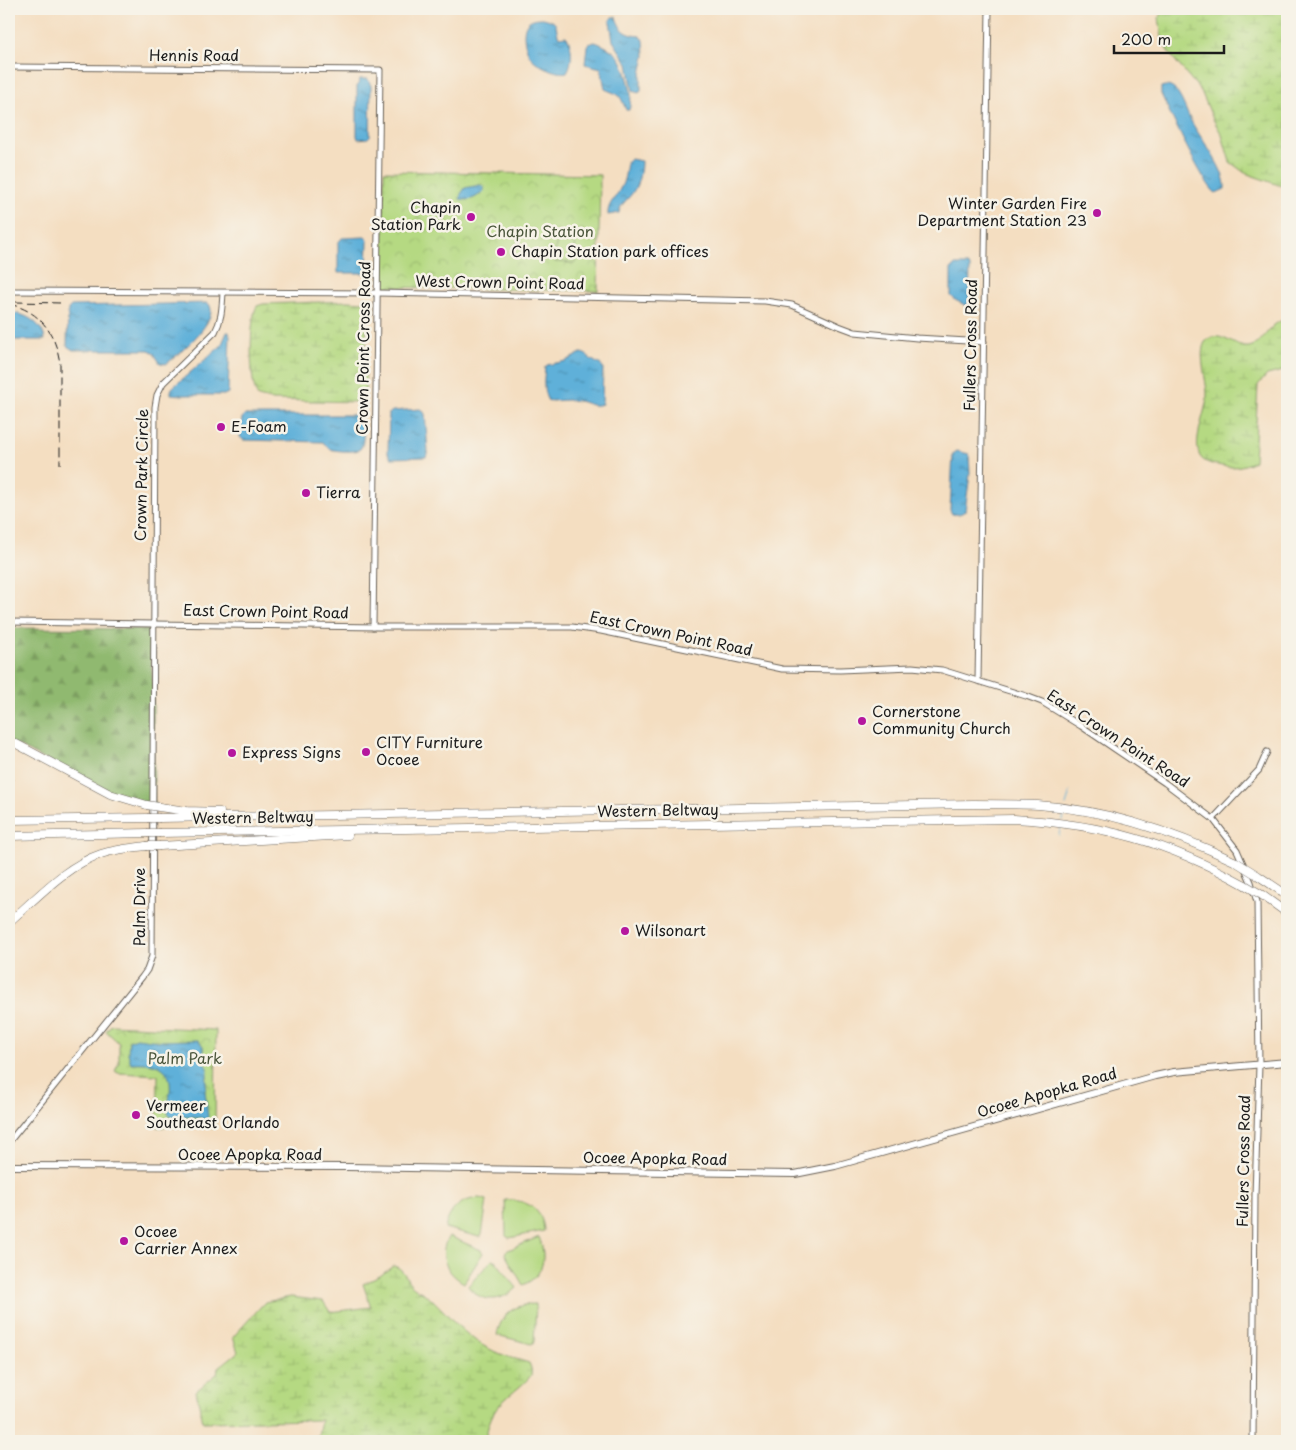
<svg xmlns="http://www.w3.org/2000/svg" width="1296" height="1450" viewBox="0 0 1296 1450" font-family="'Playpen Sans',sans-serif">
<defs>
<pattern id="forest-firs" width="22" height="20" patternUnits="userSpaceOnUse" patternTransform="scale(1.25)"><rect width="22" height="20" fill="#90b970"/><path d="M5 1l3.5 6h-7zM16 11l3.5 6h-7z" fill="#7c9e60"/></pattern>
<pattern id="wetland-marsh" width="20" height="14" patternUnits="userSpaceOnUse" patternTransform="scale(1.25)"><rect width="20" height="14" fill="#b5d982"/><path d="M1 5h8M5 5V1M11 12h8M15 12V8" fill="none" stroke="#9bba70"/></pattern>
<pattern id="park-crowns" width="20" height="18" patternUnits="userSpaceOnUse" patternTransform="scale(1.25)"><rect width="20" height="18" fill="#b5d982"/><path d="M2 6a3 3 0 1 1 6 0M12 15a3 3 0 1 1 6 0" fill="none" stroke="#9bba70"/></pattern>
<pattern id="water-ripples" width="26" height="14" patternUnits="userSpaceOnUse" patternTransform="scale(1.25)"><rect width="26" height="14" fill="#5eb0d9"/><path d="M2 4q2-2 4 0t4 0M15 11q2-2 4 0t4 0" fill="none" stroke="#4d8eaf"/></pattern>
</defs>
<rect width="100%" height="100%" fill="#f7f3e8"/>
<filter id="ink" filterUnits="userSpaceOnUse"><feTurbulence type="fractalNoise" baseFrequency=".02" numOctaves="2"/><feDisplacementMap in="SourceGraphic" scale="10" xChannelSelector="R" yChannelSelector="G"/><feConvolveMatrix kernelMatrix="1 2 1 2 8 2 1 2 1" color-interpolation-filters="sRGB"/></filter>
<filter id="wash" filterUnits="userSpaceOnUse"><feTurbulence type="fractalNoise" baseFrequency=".0096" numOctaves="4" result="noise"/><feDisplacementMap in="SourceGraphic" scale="20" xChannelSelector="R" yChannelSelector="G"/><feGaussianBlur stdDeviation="1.12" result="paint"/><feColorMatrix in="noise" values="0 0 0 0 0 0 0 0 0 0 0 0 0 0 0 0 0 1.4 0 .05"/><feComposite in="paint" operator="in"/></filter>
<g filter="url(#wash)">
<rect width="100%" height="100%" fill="#f4dec1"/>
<path fill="url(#forest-firs)" stroke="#566a46" d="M9,628L148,629L153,685L154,806L110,794L9,741Z"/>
<g fill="url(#wetland-marsh)" stroke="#687a4f">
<path d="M1164,9H1287V188L1245,173L1230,162L1222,135L1213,119L1201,91L1178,64L1167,50L1162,38L1159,18Z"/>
<path d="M348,301L364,302L367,306L365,400L359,402L270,400L258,397C249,386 249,318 257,306L263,304Z"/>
<path d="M1287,317V370L1267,375L1258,385L1254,461C1241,468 1231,468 1217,465C1210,464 1201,461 1199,454C1193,437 1207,411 1207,394C1207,381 1197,351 1206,341C1219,328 1235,349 1249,347C1260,345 1266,332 1274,325C1278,322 1283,320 1287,317Z"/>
<path d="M393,1266C406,1268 405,1281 414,1287C420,1292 428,1295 433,1300C449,1316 463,1333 482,1345C497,1354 513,1358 529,1363C531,1367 532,1371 531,1375C528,1382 501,1400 495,1411C489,1420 487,1431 485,1441H317L321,1420L203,1422L196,1391L217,1374L218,1368L238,1352L233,1337L265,1302L291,1297L323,1301L330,1312L371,1307L363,1284L380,1276Z"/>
</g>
<g fill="url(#park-crowns)" stroke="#687a4f">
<path d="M384,171L600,175L598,291L383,287Z"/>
<path d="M111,1025L216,1030L215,1128L157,1127L158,1075L118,1073L115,1071L119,1063V1043L106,1031Z"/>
</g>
<g fill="#b5d982" stroke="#687a4f">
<path d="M558,242L575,243L576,254L575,263L555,262L556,244Z"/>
<path d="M479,1198L487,1200L482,1235L479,1237L445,1228C450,1209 460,1200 479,1198Z"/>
<path d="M505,1200C526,1199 543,1209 544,1231L509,1238L506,1236Z"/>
<path d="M449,1236L481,1250L483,1253L464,1283C446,1273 437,1255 449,1236Z"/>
<path d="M539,1237C547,1257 544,1276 523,1285L505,1254L506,1251Z"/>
<path d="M492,1260H495L517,1288C501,1302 481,1304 468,1286Z"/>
<path d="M536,1304L534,1342L531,1344L497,1335C501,1313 515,1304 536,1304Z"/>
</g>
<g fill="url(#water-ripples)" stroke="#3d667a">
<path d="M612,17H616C620,30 626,35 640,36L644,40L645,56L641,74V90L639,93L633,91L628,64L613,41L610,21Z"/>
<path d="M543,18C560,22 554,25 559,37L566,36C573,44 573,63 567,72C557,75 536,65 530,56C524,47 520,25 531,20C535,18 540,18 543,18Z"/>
<path d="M595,42C604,45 613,50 619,57C624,63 631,87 631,95C631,96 630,109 629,110H626C619,92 620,96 605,89L601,68L585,64L587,46L588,44Z"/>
<path d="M360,79H368L371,86L370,136L368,138L358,139L357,136V87Z"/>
<path d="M1165,86C1171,86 1175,89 1178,94C1183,101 1186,111 1190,119C1199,137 1227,170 1225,189L1216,193C1204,186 1169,111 1161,94V87Z"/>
<path d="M631,159L641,161C641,173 638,187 630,196C625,202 620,205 619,213L608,215C607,204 616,198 620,189C625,181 626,170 627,161Z"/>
<path d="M480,185L484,187V191C477,197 470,202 460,199L461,194L465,188Z"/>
<path d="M342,238L365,237L368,240L367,273H338V243Z"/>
<path d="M955,265H967L970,267L969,299L967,306L955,300L951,296V269Z"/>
<path d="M208,303C223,318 178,355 166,364L160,363L153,352L149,350H73L67,346L68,309L71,306Z"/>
<path d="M10,313C26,313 43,324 45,340H9Z"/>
<path d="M227,332H229L230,336L228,393L224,395H182L171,394V391L172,388L221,346Z"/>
<path d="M581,353C588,354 588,358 594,361C598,364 600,363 603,367L602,404C593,408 586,402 578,401C568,399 558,401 548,401C542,391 544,378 545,367L547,365L566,361Z"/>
<path d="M420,409L423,411L425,414L428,451L426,457L391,458L388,453L389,413L393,411Z"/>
<path d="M245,415H359C364,419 365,445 360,449C356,453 332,451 328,448C326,446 325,444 323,442L243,440L240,437L242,418Z"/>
<path d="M957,451L969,454L970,474L965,511C961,514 957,515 952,514L950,510L953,454Z"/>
<path d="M137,1038L158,1041L198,1040L203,1046L204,1062L208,1069L205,1091L208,1117L206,1119L192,1116H171L168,1113C168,1106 169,1100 170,1093C173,1064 154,1062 131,1063L128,1053L129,1041Z"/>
</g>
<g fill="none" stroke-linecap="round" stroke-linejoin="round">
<g stroke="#5eb0d9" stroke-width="1">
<path d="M1066,805L1070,792"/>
<path d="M1063,820L1065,811"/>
<path d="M1059,835L1061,826"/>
</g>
</g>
</g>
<g filter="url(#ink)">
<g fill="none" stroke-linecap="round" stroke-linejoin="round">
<defs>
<g id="tertiary">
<path d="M9,67L380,70L373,627"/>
<path d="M9,291L378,293L765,301L792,305L839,326L855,332L917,338L984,342"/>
<path d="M9,622L379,627H572L601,631L782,669L840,670L912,667L942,670L1026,696L1042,702L1081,726L1165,783L1213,819L1237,850L1251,882L1257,902L1259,1065L1255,1196L1253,1441"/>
<path d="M978,681L989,9"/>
<path d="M1213,819L1259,770L1267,752"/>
<path d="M9,1142L142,977L147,970L152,956L155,407L157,395L163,383L215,332C222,319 222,307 223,293"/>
</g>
<path id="secondary" d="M9,1166L348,1167L795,1174L835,1166L1155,1076L1174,1072L1287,1062"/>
<g id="motorway">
<path d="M9,740L110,794L147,805"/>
<path d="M9,776V778"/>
<path d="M159,807L187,811L220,812"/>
<path d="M160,818L973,804C995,804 1017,804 1038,805C1108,810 1174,832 1236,862"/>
<path d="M9,820L147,818"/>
<path d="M160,833L1014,819C1102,824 1168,842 1245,885"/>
<path d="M9,836L147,833"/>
<path d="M160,846L348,835"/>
<path d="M1257,875L1287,895"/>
<path d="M1262,895L1287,913"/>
<path d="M9,922C37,898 65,866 101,854C116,849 131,848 146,846"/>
</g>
</defs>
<use href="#tertiary" stroke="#686056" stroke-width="7"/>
<use href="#secondary" stroke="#686056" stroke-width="8"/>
<use href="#motorway" stroke="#686056" stroke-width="9"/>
<use href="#tertiary" stroke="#fff" stroke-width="5"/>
<use href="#secondary" stroke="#fff" stroke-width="6"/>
<use href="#motorway" stroke="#fff" stroke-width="8"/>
<g stroke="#1c1c1c" stroke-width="1" stroke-dasharray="8 4" stroke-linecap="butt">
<path d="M9,141H11"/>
<path d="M16,302L61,303"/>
<path d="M9,304C40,311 56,333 60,364V464"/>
</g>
<defs>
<g id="motorway-bridge">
<path d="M147,805L159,807"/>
<path d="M147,818H160"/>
<path d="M147,833H160"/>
<path d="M146,846H160"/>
<path d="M1236,862L1257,875"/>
<path d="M1245,885L1262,895"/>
</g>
</defs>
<use href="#motorway-bridge" stroke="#686056" stroke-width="9" stroke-linecap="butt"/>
<use href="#motorway-bridge" stroke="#fff" stroke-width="8"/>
</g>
</g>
<g fill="#b5179e" stroke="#f7f3e8" stroke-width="2">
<circle cx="1097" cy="213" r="5"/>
<circle cx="471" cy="217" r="5"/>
<circle cx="501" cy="252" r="5"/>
<circle cx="221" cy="427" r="5"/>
<circle cx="306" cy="493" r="5"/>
<circle cx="862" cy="721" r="5"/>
<circle cx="366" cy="752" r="5"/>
<circle cx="232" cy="753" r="5"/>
<circle cx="625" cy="931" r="5"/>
<circle cx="136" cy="1115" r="5"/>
<circle cx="124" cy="1241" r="5"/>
</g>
<g text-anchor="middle" stroke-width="5" stroke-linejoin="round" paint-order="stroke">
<g font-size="15" fill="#1c1c1c" stroke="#f7f3e8">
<text x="194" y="61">Hennis Road</text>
<text transform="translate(500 283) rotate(1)" y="5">West Crown Point Road</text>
<text transform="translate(971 345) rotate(-89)" y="5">Fullers Cross Road</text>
<text transform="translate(364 348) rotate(-89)" y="5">Crown Point Cross Road</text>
<text transform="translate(142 475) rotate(-89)" y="5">Crown Park Circle</text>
<text transform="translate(266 612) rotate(1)" y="5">East Crown Point Road</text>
<text transform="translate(671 634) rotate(12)" y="5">East Crown Point Road</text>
<text transform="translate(1118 739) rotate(33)" y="5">East Crown Point Road</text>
<text transform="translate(658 811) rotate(-1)" y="5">Western Beltway</text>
<text transform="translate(253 818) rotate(-1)" y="5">Western Beltway</text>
<text transform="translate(140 907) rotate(-90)" y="5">Palm Drive</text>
<text transform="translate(1047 1093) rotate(-16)" y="5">Ocoee Apopka Road</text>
<text x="250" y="1160">Ocoee Apopka Road</text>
<text transform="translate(655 1159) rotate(1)" y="5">Ocoee Apopka Road</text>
<text transform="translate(1244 1161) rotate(-89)" y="5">Fullers Cross Road</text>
</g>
<g font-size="15" fill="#1c1c1c" stroke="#f7f3e8" text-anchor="start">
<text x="1087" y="209" text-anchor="end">Winter Garden Fire<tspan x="1087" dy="17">Department Station 23</tspan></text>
<text x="461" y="213" text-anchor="end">Chapin<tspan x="461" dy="17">Station Park</tspan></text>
<text x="511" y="257">Chapin Station park offices</text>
<text x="231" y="432">E-Foam</text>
<text x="316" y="498">Tierra</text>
<text x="872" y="717">Cornerstone<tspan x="872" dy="17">Community Church</tspan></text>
<text x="376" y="748">CITY Furniture<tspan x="376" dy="17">Ocoee</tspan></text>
<text x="242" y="758">Express Signs</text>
<text x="635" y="936">Wilsonart</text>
<text x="146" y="1111">Vermeer<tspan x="146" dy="17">Southeast Orlando</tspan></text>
<text x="134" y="1237">Ocoee<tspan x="134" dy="17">Carrier Annex</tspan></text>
</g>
<g font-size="15" fill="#4a553b" stroke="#f7f3e8">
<text x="540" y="237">Chapin Station</text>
<text x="185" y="1064">Palm Park</text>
</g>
</g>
<rect width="1296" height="1450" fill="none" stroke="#f7f3e8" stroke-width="30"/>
<path d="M1114 45v8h110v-8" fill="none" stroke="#1c1c1c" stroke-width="2.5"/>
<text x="1121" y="45" font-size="15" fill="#1c1c1c" stroke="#f7f3e8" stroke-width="4" paint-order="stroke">200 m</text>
</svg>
